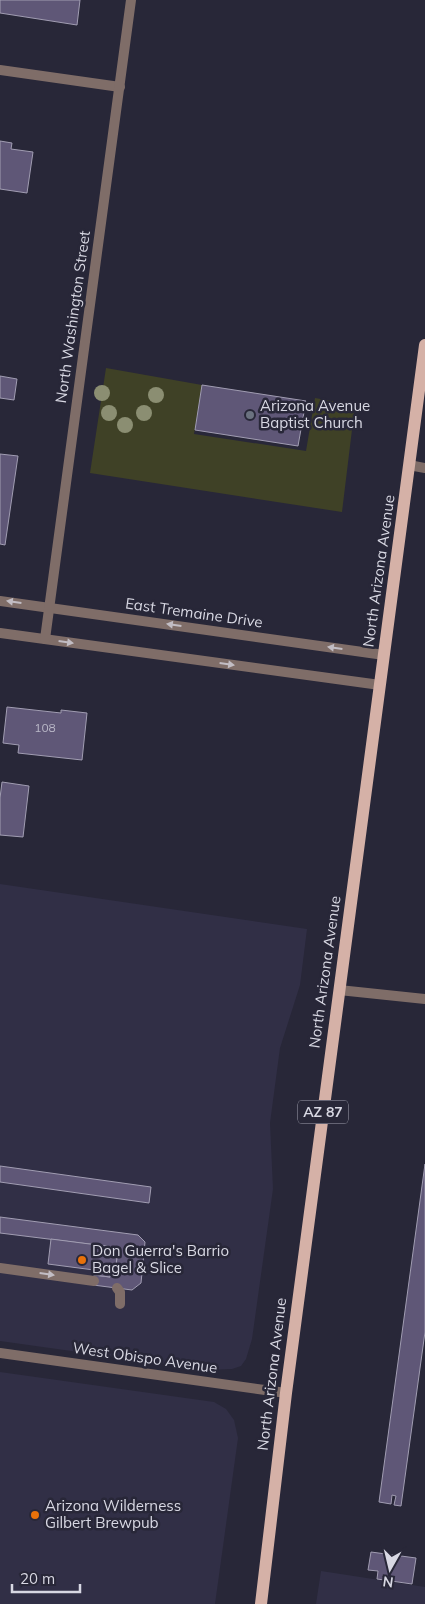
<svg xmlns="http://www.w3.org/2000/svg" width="425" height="1604" viewBox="0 0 425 1604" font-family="Mulish,sans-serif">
<rect width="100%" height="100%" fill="#282738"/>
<g fill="#312f46">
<path d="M0,884L307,929L300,985L280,1048L270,1123L273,1189L252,1339L246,1359L241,1366L232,1369L207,1370L0,1341Z"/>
<path d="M0,1372L214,1402L226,1409L234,1420L238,1438L215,1604H0Z"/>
<path d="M321,1571L425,1587V1604H316Z"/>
</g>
<path fill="#3f4126" d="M106,368L202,385L194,434L306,451L315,398L355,405L342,512L90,473Z"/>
<g fill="#5f5777" stroke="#a19db2">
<path d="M0,0H80L77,25L0,13Z"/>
<path d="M0,141L12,143L11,149L33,152L27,193L0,189Z"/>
<path d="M0,376L17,379L14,400L0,398Z"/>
<path d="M202,385L306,401L298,446L195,430Z"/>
<path d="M0,454L18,456L5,545L0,544Z"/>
<path d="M7,707L61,713V710L87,713L82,760L18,753L19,745L3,743Z"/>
<path d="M2,782L29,786L23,837L0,835V798Z"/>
<path d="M425,1164V1332L401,1506L394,1505L396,1496L392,1495L391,1504L379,1502Z"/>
<path d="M0,1166L151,1187L149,1203L0,1182Z"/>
<path d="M0,1217L138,1235L145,1242L141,1283L132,1290L93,1285L94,1275L110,1277L111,1264L116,1265L117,1257L111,1256L113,1247L0,1233Z"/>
<path d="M51,1239L113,1247L111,1256L117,1257L116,1265L111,1264L110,1277L94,1275V1270L48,1264Z"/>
<path d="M371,1552L416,1558L412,1584L377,1579L378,1571L368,1570Z"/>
</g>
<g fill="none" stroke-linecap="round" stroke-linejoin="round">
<g stroke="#7f6d68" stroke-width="10">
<path d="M409,465L425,468"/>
<path d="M339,990L425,999"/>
<path d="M0,1268L94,1281"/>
<path d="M117,1288L120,1292V1304"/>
</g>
<g stroke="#7f6d68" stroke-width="10">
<path d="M0,70L120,87"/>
<path d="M0,601L384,655"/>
<path d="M0,633L380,685"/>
<path d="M45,639L131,0"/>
<path d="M0,1353L286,1393"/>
</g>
<path stroke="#d5b1a7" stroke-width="12" d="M261,1604L286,1393L425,345"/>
</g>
<g fill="#8b8e72">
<circle cx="102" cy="393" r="8"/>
<circle cx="156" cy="395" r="8"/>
<circle cx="109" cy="413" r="8"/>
<circle cx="144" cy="413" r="8"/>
<circle cx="125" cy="425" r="8"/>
</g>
<defs><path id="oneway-solid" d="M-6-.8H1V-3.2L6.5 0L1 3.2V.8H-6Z" transform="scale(1.25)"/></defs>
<g fill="#c2bdc4">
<use href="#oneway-solid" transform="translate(14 602) rotate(-172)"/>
<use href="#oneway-solid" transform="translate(174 625) rotate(-172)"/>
<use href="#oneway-solid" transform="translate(66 642) rotate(8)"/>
<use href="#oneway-solid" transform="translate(335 648) rotate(-172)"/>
<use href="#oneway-solid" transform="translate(227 664) rotate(8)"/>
<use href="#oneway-solid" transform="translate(47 1274) rotate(8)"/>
</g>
<circle fill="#6b7280" stroke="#282738" stroke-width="2" cx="250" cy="415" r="5"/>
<g fill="#e8710a" stroke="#282738" stroke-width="2">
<circle cx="82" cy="1260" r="5"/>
<circle cx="35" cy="1515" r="5"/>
</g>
<g text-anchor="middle" stroke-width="5" stroke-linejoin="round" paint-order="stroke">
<g font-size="12" fill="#bab8c8">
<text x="45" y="732">108</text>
</g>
<rect fill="#282738" stroke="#a3a3b0" stroke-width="1" x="298" y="1100.5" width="50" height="23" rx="4"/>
<g font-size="14" font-weight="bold" fill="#d8d8e3">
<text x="323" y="1117">AZ 87</text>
</g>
<g font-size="15" fill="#d8d8e3" stroke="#282738">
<text transform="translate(73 317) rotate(-82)" y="5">North Washington Street</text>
<text transform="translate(379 571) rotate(-82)" y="5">North Arizona Avenue</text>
<text transform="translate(194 613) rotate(8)" y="5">East Tremaine Drive</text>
<text transform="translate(325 972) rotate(-82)" y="5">North Arizona Avenue</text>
<text transform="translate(145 1358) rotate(8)" y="5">West Obispo Avenue</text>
<text transform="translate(272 1374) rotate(-83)" y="5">North Arizona Avenue</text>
</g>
<g font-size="15" fill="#d8d8e3" stroke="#282738" text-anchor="start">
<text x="260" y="411">Arizona Avenue<tspan x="260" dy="17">Baptist Church</tspan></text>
<text x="92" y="1256">Don Guerra's Barrio<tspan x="92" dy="17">Bagel &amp; Slice</tspan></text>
<text x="45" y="1511">Arizona Wilderness<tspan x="45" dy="17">Gilbert Brewpub</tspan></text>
</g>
</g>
<g transform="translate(390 1569) rotate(188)" stroke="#282738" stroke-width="4" paint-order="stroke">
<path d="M0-4L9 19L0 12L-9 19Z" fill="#d8d8e3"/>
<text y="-8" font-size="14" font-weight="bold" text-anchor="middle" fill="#d8d8e3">N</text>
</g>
<path d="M12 1584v8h68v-8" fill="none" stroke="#d8d8e3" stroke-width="2.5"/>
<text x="20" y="1584" font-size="15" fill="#d8d8e3" stroke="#282738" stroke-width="4" paint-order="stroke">20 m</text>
</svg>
